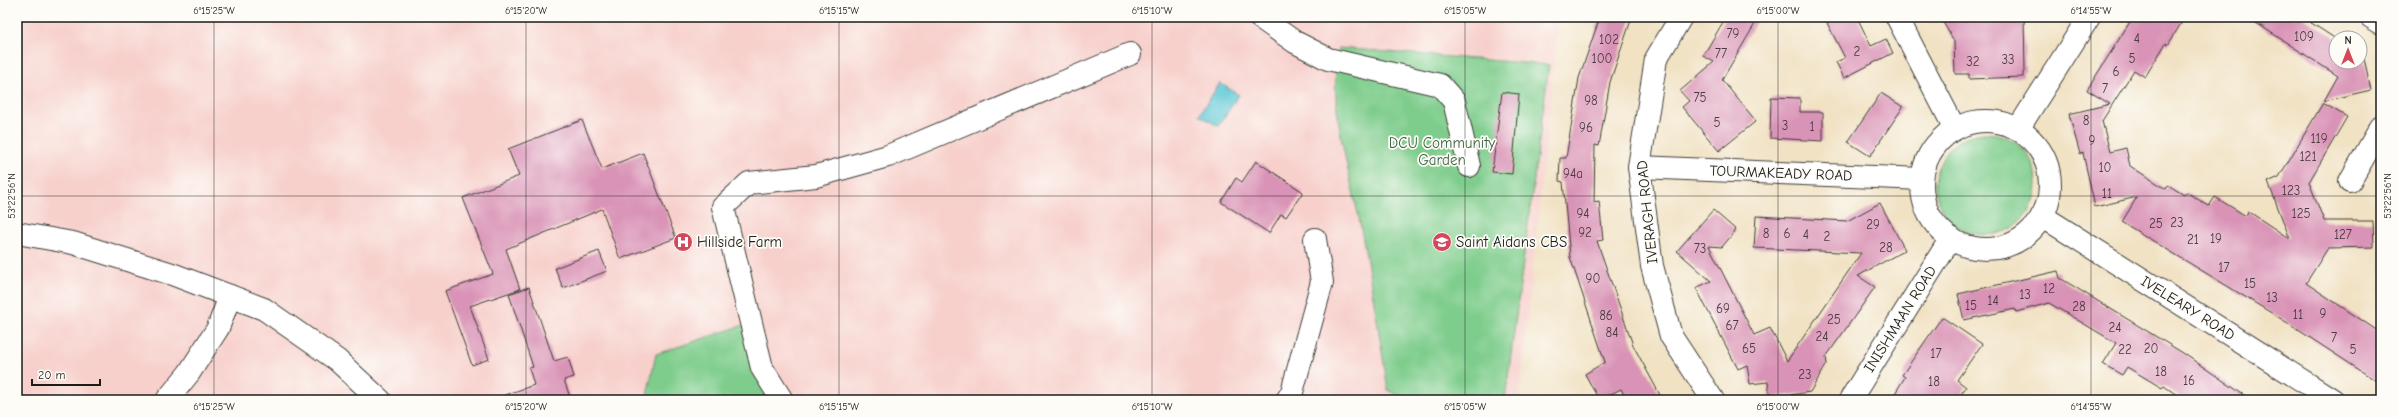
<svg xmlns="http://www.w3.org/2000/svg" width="2398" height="417" viewBox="0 0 2398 417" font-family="'Comic Neue',sans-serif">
<rect width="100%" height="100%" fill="#fdfcf7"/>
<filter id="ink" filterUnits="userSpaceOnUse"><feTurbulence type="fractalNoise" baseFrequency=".025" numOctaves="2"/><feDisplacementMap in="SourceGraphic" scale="8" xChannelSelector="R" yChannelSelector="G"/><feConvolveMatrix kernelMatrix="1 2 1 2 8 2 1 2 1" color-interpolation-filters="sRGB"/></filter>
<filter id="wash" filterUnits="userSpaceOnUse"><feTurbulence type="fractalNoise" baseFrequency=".012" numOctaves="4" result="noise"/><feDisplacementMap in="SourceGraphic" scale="16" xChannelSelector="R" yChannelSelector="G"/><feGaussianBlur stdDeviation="0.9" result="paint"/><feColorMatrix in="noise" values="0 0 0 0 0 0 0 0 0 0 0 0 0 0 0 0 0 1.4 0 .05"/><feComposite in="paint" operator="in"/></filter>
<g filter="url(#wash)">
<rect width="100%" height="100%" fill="#f1e2c4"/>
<path fill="#f7d0cc" d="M17,17H1559L1519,400H17Z"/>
<g fill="#7fcd8d" stroke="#4e7454">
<path d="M1339,48L1549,65L1505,400H1406L1388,390C1380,338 1372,286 1362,234C1352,178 1326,103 1339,48Z"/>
<circle cx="1986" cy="184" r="51"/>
<path d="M747,324L782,400H646L656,354Z"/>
</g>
<path fill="#5dc8d6" stroke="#3c7279" d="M1220,83L1239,95L1218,126L1199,115Z"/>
<g id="blocks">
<g fill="#d993b6">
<path d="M1600,17H1632L1610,82L1599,146L1595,145L1594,202L1599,201L1603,240L1597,241L1633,345L1660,395L1650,400H1627L1621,389L1599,400L1585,374L1605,362L1570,257L1563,182L1559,181L1560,158H1566L1579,78Z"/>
<path d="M1726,17H1759L1722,80L1756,121L1719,151L1682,107L1689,101L1680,91L1714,62L1703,56Z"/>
<path d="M1824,17H1857L1871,46L1886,39L1893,53L1844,78L1836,62L1845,58Z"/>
<path d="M1940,17H2024L2025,72H2023V77L1969,79V74H1955L1954,41Z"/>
<path d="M2133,17H2185L2168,45L2166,43L2145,77L2134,70L2102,121L2110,152L2126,148L2130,166L2166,189L2168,185L2184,195L2186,192L2209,206L2215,197L2246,216L2248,211L2290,239L2268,182L2279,177L2323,103L2347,117L2309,182L2324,221H2373L2374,247L2328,248L2306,283L2381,333V384L2283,320L2122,222L2137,197L2095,207L2083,153L2080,154L2069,114L2110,104L2087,90Z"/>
<path d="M2247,17H2302L2336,39V62H2360V50L2362,49L2371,90L2324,101L2338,76Z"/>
<path d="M1502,92L1519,94L1512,174L1492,172Z"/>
<path d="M1881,93L1903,107L1870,156L1848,142Z"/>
<path d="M1771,97L1800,98V112H1823V141L1770,138Z"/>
<path d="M582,120L602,169L643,153L676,238L620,259L602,209L506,249L520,289L470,306L489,359L472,365L445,291L493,274L463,198L519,176L508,149Z"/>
<path d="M1256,161L1303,192L1286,217L1281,214L1269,233L1221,202L1236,178L1242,182Z"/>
<path d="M1880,203L1905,250L1858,276L1875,287L1826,357L1827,364L1810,392L1770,398L1768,382L1750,384L1747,365L1738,369L1696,288L1711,281L1677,251L1713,210L1736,230L1722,247L1709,246L1754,335L1770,328L1787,361L1861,253L1754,248L1756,216L1847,221Z"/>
<path d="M599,251L607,271L563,288L555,268Z"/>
<path d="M2058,271L2060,278L2183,353L2251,400H2184L2164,386L2162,388L2127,367L2122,375L2103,364L2116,343L2049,303L2016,312L2015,309L1964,320L1958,294Z"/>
<path d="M529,287L554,361L568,357L574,377L564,380L571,400H499V397L534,385L529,368L533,367L509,294Z"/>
<path d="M1942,317L1982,344L1957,380L1966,387L1957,400H1891L1905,377L1902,375Z"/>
</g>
</g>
</g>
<g filter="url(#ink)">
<use href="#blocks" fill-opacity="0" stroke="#3c3a35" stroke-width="1"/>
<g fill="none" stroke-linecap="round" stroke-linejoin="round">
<defs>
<g id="minor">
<path d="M1259,17L1295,42L1328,59L1440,85L1454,101L1469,166"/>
<path d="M1681,17L1656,59L1639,167L1652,266L1671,336L1713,400"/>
<path d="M1897,17L1955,129"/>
<path d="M2371,17L2381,23"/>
<circle cx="1986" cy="185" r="64"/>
<path d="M2018,129L2089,17"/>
<path d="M1639,167L1922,179"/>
<path d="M2350,181L2381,127"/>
<path d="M2042,216L2333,400"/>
<path d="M17,233L73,243L172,274L264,309L337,360L380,400"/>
<path d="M167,400L189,373L218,328L230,296"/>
<path d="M782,400L762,368L723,207L749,183L816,176L888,156L1130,54"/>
<path d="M1287,400L1292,392L1322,282L1315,239"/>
<path d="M1850,400L1951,238"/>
</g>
</defs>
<use href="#minor" stroke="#3c3a35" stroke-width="24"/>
<use href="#minor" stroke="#fff" stroke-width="22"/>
</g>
</g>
<path fill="none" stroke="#1c1c1c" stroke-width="1" stroke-opacity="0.45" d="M214,17V400M526,17V400M839,17V400M1152,17V400M1465,17V400M1778,17V400M2091,17V400M17,196H2381"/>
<defs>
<symbol id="hospital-disc" viewBox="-11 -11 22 22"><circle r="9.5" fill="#d1495b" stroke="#fdfcf7"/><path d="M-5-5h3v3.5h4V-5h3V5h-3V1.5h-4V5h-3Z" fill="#fff"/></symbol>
<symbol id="school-disc" viewBox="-11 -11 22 22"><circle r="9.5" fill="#d1495b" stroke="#fdfcf7"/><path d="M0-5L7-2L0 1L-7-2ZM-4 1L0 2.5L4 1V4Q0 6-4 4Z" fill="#fff"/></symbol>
</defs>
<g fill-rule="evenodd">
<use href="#hospital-disc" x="672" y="231" width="22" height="22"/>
<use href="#school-disc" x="1431" y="231" width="22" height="22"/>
</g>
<g text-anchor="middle" stroke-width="3.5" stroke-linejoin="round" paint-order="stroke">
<g font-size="13" fill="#4b3a42">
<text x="1733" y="38">79</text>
<text x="2304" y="41">109</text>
<text x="2137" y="43">4</text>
<text x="1609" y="44">102</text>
<text x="1857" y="56">2</text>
<text x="1721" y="58">77</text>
<text x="1602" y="63">100</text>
<text x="2132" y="63">5</text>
<text x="2008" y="64">33</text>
<text x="1973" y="66">32</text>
<text x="2116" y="76">6</text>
<text x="2105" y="93">7</text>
<text x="1700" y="102">75</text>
<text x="1591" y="105">98</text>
<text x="2086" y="125">8</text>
<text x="1717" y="127">5</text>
<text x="1785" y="130">3</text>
<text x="1812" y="131">1</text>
<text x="1586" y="132">96</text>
<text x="2319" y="143">119</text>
<text x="2092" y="145">9</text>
<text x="2308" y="161">121</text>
<text x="2105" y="172">10</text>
<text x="1573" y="178">94a</text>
<text x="2291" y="195">123</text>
<text x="2107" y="198">11</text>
<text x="1583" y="218">94</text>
<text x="2301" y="218">125</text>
<text x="2177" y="227">23</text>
<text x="2156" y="228">25</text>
<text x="1873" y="229">29</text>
<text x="1585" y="237">92</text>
<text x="1766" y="238">8</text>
<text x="1787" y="238">6</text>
<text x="1806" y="239">4</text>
<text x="2343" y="239">127</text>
<text x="1827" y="241">2</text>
<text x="2216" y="243">19</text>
<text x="2193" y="244">21</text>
<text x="1886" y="252">28</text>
<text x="1700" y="253">73</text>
<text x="2224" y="272">17</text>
<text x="1593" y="283">90</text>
<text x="2250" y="288">15</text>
<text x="2049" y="293">12</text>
<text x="2025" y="299">13</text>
<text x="2272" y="302">13</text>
<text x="1993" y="305">14</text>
<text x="1971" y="310">15</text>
<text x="2079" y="311">28</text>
<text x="1723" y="313">69</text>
<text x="2323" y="318">9</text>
<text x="2298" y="319">11</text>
<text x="1606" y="320">86</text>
<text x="1834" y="324">25</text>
<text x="1732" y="330">67</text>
<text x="2115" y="332">24</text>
<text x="1612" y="337">84</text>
<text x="1822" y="341">24</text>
<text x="2334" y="342">7</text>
<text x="1749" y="353">65</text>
<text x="2151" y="353">20</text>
<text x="2125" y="354">22</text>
<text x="2353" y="354">5</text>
<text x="1936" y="358">17</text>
<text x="2161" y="376">18</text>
<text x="1805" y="379">23</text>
<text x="2189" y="385">16</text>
<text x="1934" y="386">18</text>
</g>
<g font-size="15" fill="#446349" stroke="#fdfcf7">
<text x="1442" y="148">DCU Community<tspan x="1442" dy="17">Garden</tspan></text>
</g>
<g font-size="15" fill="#1c1c1c" stroke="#fdfcf7">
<text transform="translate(1781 173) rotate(2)" y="5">TOURMAKEADY ROAD</text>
<text transform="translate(1647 212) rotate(-96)" y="5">IVERAGH ROAD</text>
<text transform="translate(2188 308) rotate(32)" y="5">IVELEARY ROAD</text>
<text transform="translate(1900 319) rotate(-58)" y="5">INISHMAAN ROAD</text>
</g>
<g font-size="15" fill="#1c1c1c" stroke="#fdfcf7" text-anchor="start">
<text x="697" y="247">Hillside Farm</text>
<text x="1456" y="247">Saint Aidans CBS</text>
</g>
</g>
<rect width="2398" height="417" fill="none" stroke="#fdfcf7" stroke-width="44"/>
<g transform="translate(2348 50)"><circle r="19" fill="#fdfcf7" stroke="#a3a29f"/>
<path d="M0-3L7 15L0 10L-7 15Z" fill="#d1495b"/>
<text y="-6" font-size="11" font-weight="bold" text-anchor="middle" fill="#1c1c1c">N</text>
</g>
<path d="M32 379v6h68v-6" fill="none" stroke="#1c1c1c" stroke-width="2"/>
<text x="38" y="379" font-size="12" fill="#1c1c1c" stroke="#fdfcf7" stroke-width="3" paint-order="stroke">20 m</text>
<rect x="22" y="22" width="2354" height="373" fill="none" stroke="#1c1c1c" stroke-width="1.5"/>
<g font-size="10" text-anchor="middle" fill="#1c1c1c">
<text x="214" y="14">6°15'25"W</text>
<text x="526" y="14">6°15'20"W</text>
<text x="839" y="14">6°15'15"W</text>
<text x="1152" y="14">6°15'10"W</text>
<text x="1465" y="14">6°15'05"W</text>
<text x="1778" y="14">6°15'00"W</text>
<text x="2091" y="14">6°14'55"W</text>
<text transform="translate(11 196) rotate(-90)" y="4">53°22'56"N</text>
<text transform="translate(2387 196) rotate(-90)" y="4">53°22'56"N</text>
<text x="214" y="410">6°15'25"W</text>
<text x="526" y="410">6°15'20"W</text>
<text x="839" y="410">6°15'15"W</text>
<text x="1152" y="410">6°15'10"W</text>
<text x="1465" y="410">6°15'05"W</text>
<text x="1778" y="410">6°15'00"W</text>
<text x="2091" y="410">6°14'55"W</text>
</g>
</svg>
